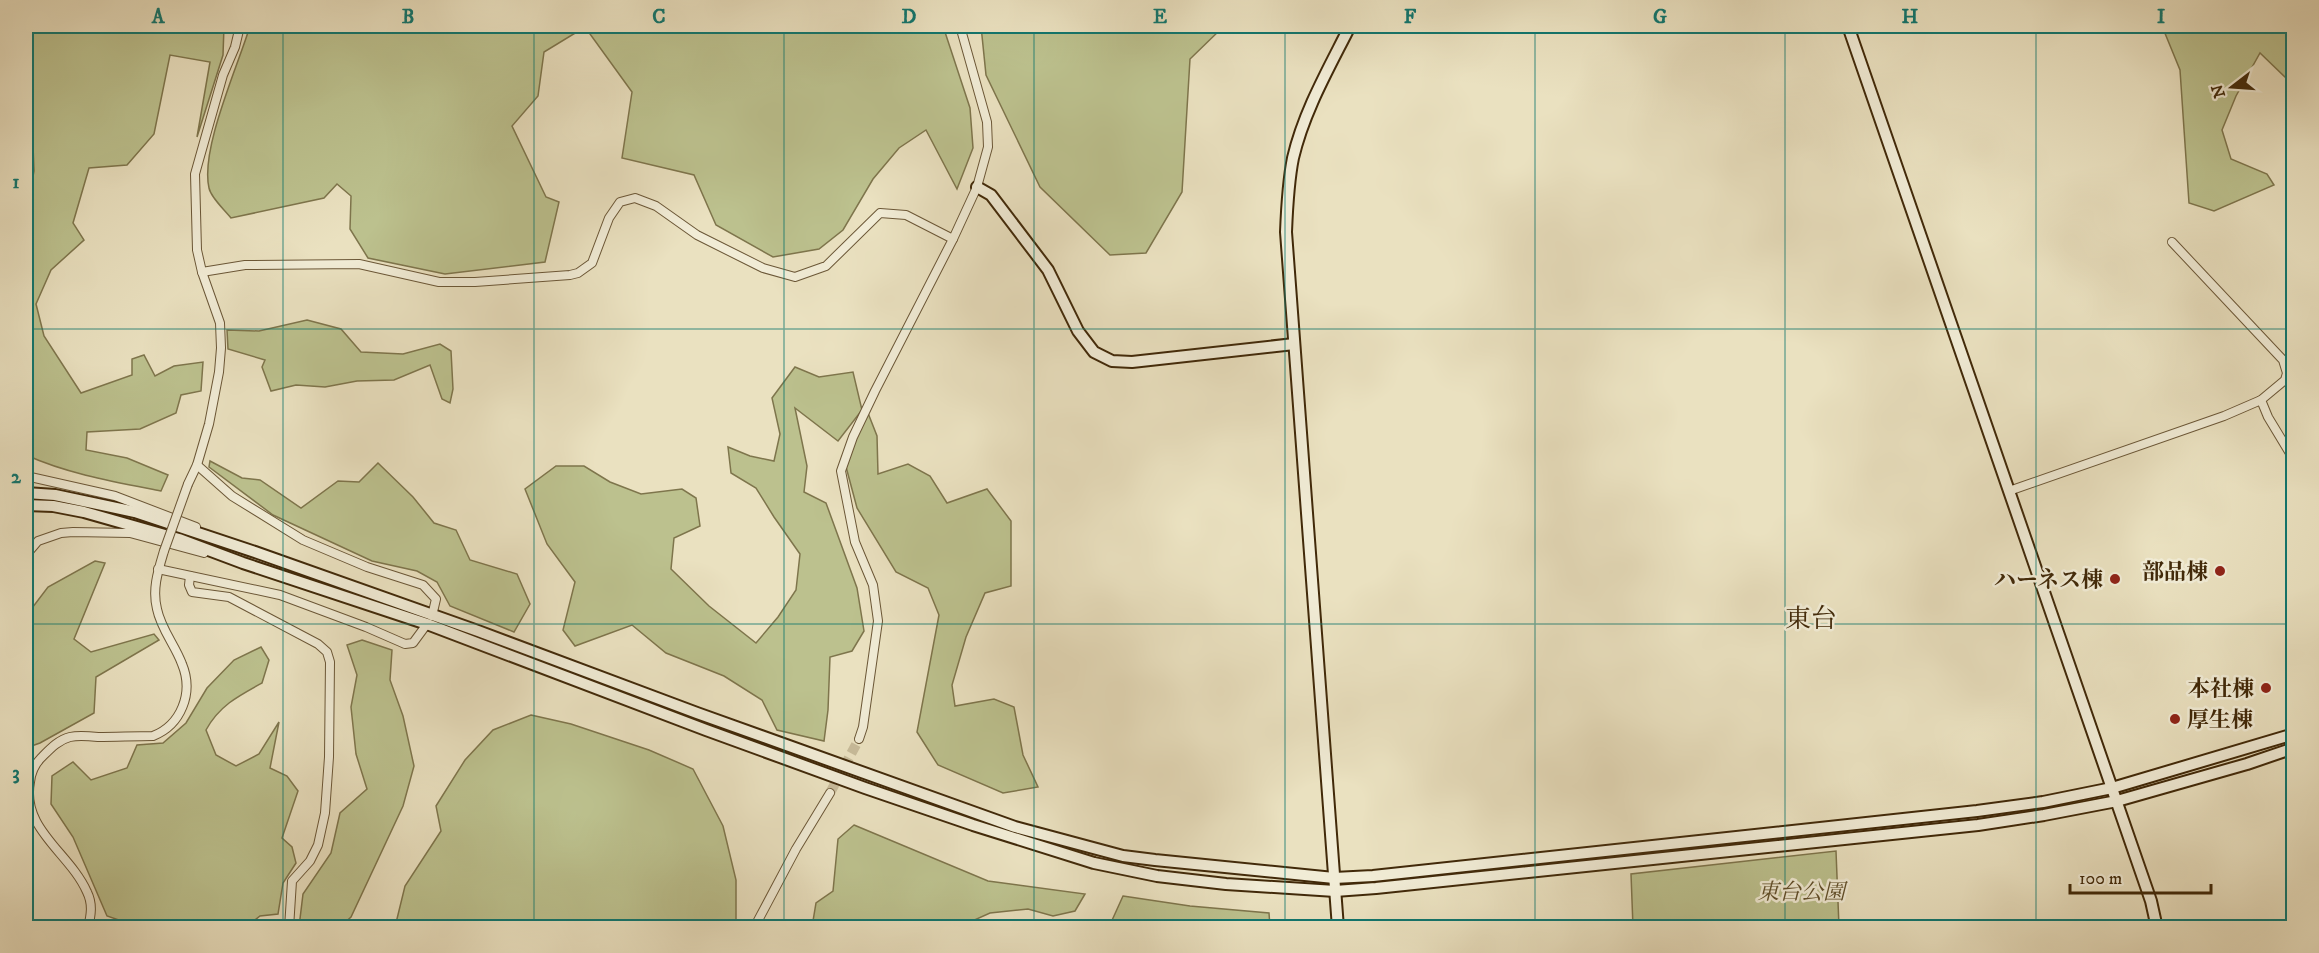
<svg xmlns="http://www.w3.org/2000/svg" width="2319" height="953" viewBox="0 0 2319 953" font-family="'IM FELL DW Pica','Noto Serif JP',serif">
<rect width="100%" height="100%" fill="#eae1c0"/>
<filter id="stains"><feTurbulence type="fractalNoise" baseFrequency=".00333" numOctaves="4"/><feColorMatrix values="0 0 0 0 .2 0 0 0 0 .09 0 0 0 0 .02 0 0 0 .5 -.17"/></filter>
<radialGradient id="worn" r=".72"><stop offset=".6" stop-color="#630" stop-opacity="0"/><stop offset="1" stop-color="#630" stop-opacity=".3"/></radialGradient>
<g fill="#bcc18e" stroke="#7e754c" stroke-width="1.5">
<path d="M26,26H224L223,55L197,137L210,62L170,55L154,134L127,165L89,168L73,223L84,240L51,270L36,304L44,336L81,393L132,375V359L144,355L155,376L174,366L203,362L201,391L181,395L176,413L140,429L87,432L86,450L127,458L168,475L161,491C115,482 68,474 26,455V185L31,187L34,171L32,120L26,118Z"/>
<path d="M250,26H943L970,108L973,148L957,189L926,130L899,148L873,179L843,230L819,249L773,257L716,225L694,175L622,158L632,92L585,27L544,52L538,96L512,126L546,197L559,202L545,262L445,274L368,258L350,229L351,196L337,184L324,198L231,218C224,209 211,198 209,188C200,149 238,66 250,26Z"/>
<path d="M981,26H1224L1190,59L1182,192L1146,253L1110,255L1040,187L986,75Z"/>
<path d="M2162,26H2293V79L2285,77L2260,53L2236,96L2222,130L2231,159L2267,174L2274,185L2214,211L2189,203L2180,70Z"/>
<path d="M307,320L341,329L361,352L403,354L440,344L451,351L453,389L450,403L442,399L430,365L394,380L357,381L325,387L296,385L271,391L262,367L265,360L228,349L227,330L259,331Z"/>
<path d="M795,367L819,377L853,372L862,410L838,441L795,408L807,466L804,492L826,503L857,588L864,631L852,651L830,657L828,710L824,741L777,730L762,700L724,676L666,653L632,625L575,646L563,630L575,582L547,544L525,489L556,466H584L610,482L641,494L682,489L696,498L700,526L674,538L671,569L709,606L756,643L778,617L796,590L800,554L774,517L756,488L731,473L728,447L750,456L774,461L780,434L772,398Z"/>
<path d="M868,413L877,436L878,474L908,464L930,476L947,503L987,489L1011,521V586L985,593L966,637L952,685L955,706L994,699L1014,707L1023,755L1038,787L1003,793L938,765L917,732L939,615L928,588L896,572L857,508L845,463Z"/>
<path d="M210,461L242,478L260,480L301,508L338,481L359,482L378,463L413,497L434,523L456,530L470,560L517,574L530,604L514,632L450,606L437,582L417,571L372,561L273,515L209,467Z"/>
<path d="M95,561L105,563L74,639L91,652L154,634L159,640L96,677L94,713L40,743L26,748V616L48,587Z"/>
<path d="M362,640L392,650L390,680L403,716L414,766L403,806L351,917L340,927H299L303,894L331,853L340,813L367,789L356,754L351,707L357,675L347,645Z"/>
<path d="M261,647L269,660L262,683C238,696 219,706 206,730L216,755L236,766L259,754L279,722L270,768L287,776L298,791L282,838L292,847L296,863L283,883L278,914L260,916L250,924L252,928L139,927L107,916L73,837L51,804L52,776L73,762L91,780L127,768L137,745L163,743L186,723L207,688L234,660Z"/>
<path d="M531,715L571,724L649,750L693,769L723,826L736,880V927H395L405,886L441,831L436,806L465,760L493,730Z"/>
<path d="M854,825L988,881L1085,894L1075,911L1053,916L1028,909L990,913L972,921L968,927H812L816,903L833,891L838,839Z"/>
<path d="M1836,851L1839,927H1633L1631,874Z"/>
<path d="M1123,896L1190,906L1269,913L1270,927H1109Z"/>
</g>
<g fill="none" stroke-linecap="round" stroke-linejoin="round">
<path stroke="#c8bc9b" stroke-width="10" stroke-dasharray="10 5" stroke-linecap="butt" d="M830,793L859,739"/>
<defs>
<g id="street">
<path d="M202,272L245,265L359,264L439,282H475L570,275L578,273L592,263L609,218L620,202L635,198L656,206L697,235L763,268L795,277L826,266L880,213L906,215L953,239"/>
<path d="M2261,400L2268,417L2294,460"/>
<path d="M197,465L232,496L303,540L367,567L423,585L436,599L432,616"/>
<path d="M26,476L115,496L196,527"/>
<path d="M188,484L197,465L209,424L219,372L221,348L220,323L202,272L197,250L195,174L223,75L235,47L240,26"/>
<path d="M2009,491L2224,416L2261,400L2285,380L2287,373L2283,360L2172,242"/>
<path d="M26,555L38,541L61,533L73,532L130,533L204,553"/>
<path d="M158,569L280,595L366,627L405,644L413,643L427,624"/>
<path d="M190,576L189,585L192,592L229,597L318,644L327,652L330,662L329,757L325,813L318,845L310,861L292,881L289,928"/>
<path d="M859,739L863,727L878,621L873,585L855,542L841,471L853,437L875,391L953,239L977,187L988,147L987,122L960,26"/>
<path d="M88,928C91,915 93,904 87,892C70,853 21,829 30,782C31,773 34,765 41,758C50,749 58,740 70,737C78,735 89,736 98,737C116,737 134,736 153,736C181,725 194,693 182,664C175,645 161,629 157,609C152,589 158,571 164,551"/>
<path d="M754,928L796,849L830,793"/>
</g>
<g id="secondary">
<path d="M1848,26L2151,901L2157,928"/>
<path d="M977,187L991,195L1048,270L1078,331L1094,352L1112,361L1132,362L1294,344"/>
<path d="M26,493L55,495L135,512L255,552L478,631L697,713L1015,827L1123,856L1155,860L1334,878L1373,876L1977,811L2043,802L2112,788L2294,734"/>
<path d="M26,505L53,506L84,512L179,539L243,563L427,624L706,730L865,788L973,825L1094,863L1157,876L1226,884L1335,891L1376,888L1978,825L2044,815L2117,801L2247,764L2294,748"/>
<path d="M1338,928L1286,232C1287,207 1288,183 1293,158C1304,111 1329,68 1350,26"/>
</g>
</defs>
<use href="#street" stroke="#6b5737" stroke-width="10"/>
<use href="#secondary" stroke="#412909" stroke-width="14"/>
<use href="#street" stroke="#f1ecd6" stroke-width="8"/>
<use href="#secondary" stroke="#f1ecd6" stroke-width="10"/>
<defs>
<path id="street-bridge" d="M164,551L188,484"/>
</defs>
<use href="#street-bridge" stroke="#6b5737" stroke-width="10" stroke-linecap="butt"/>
<use href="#street-bridge" stroke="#f1ecd6" stroke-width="8"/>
</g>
<path fill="none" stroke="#0f766e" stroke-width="1.5" stroke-opacity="0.55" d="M283,26V928M534,26V928M784,26V928M1034,26V928M1285,26V928M1535,26V928M1785,26V928M2036,26V928M26,329H2294M26,624H2294"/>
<g fill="#8f2418" stroke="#f1ecd6" stroke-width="2">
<circle cx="2220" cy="571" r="6"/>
<circle cx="2115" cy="579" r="6"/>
<circle cx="2266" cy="688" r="6"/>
<circle cx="2175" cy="719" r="6"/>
</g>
<g text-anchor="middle" stroke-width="5" stroke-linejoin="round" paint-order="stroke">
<g font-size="22" font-weight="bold" fill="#412909" stroke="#f1ecd6" text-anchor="end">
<text x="2208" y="579">部品棟</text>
<text x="2103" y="587">ハーネス棟</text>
<text x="2254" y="696">本社棟</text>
<text x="2187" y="727" text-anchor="start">厚生棟</text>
</g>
<g font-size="22" font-style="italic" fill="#604f2a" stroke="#f1ecd6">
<text x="1801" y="899">東台公園</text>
</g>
<g font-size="26" fill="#412909" stroke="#f1ecd6">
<text x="1811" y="627">東台</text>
</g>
</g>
<rect width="2319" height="953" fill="none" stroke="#eae1c0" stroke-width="66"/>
<g transform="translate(2232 87) rotate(253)" stroke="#f1ecd6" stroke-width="4.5" paint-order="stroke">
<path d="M0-4.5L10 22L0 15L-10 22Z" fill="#412909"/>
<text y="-9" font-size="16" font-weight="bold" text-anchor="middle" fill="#412909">N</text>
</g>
<path d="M2070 884v9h141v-9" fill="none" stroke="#412909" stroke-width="3"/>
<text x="2079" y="884" font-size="18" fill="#412909" stroke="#f1ecd6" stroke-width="4.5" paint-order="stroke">100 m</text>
<rect x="33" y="33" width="2253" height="887" fill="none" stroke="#0f766e" stroke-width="2"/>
<g font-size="20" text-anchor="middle" font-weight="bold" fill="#0f766e">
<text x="158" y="23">A</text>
<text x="408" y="23">B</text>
<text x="659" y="23">C</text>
<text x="909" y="23">D</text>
<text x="1160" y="23">E</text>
<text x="1410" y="23">F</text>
<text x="1660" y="23">G</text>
<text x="1910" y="23">H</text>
<text x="2161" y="23">I</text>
<text x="16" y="188">1</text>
<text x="16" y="483">2</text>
<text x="16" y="779">3</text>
</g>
<rect width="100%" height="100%" filter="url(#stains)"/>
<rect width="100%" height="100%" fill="url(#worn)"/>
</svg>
